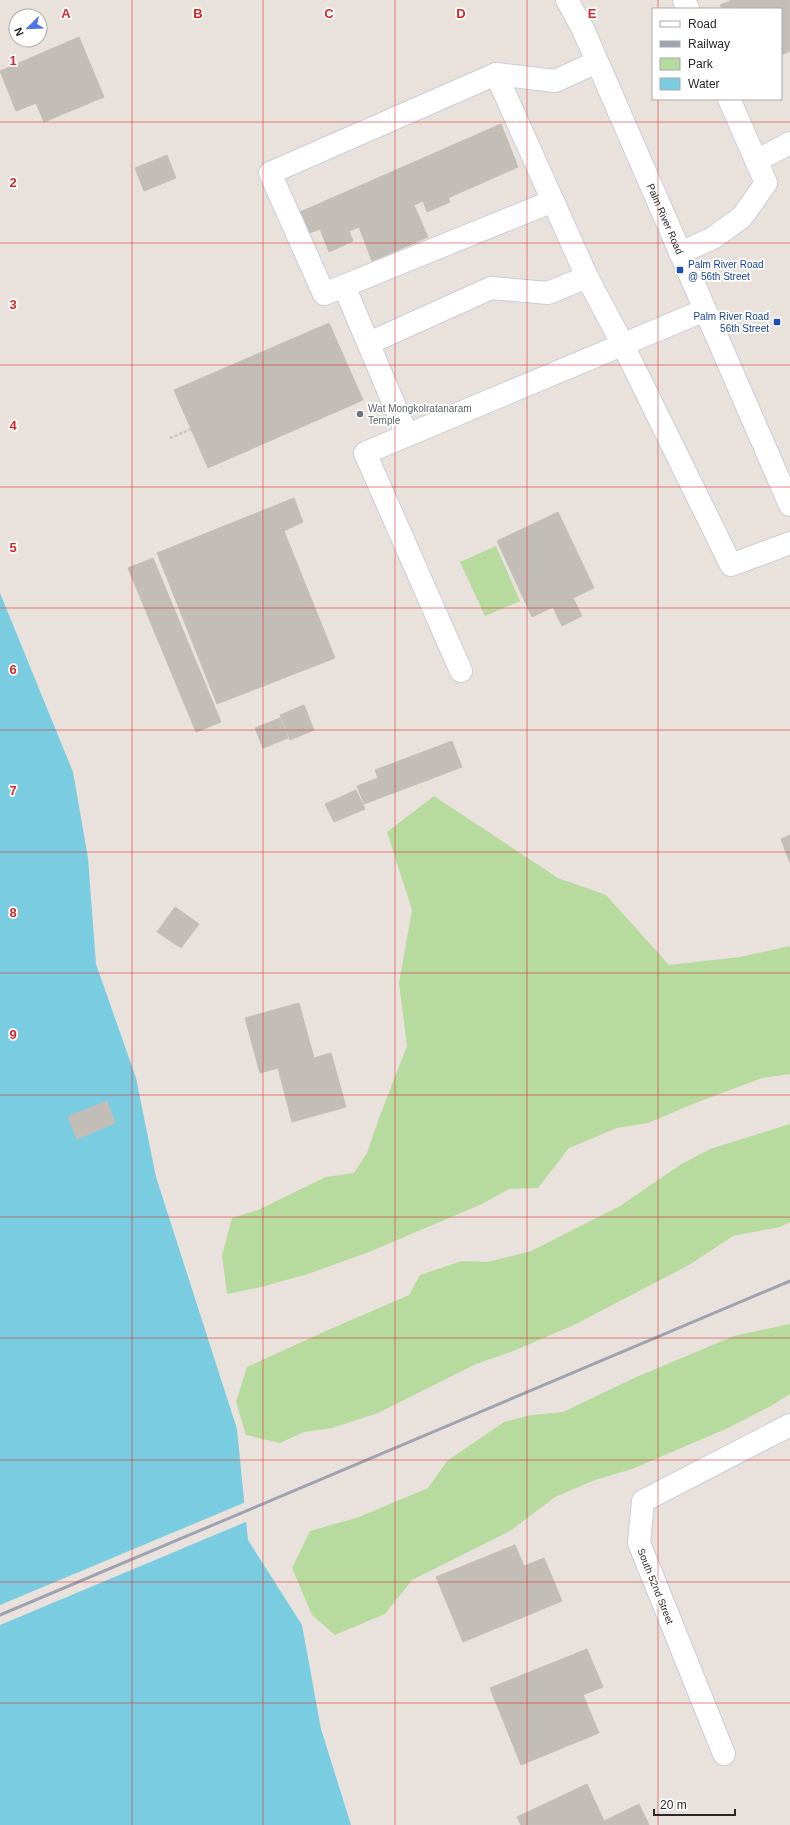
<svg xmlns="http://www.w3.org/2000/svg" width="790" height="1825" viewBox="0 0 790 1825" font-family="Arial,sans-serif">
<rect width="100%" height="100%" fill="#e9e2dc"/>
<g fill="#b7da9e">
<path d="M496,546L520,601L485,616L460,562Z"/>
<path d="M434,796L558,878L606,895L669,965L740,957L790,946V1074L762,1078L698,1102L648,1123L617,1128L569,1148L538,1188L509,1189L482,1204L369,1252L308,1274L261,1287L227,1294L222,1255L232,1218L258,1210L326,1177L354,1173L367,1153L379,1118L407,1046L399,983L412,910L387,832Z"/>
<path d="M790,1124V1222L780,1227L733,1236L689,1265L574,1325L511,1352L476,1364L378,1413L332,1428L304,1432L280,1443L246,1435L236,1402L247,1367L328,1330L409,1295L420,1275L462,1261L488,1262L531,1251L620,1206L680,1165L710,1149Z"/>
<path d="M790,1324V1394L771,1406L728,1428L632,1469L595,1480L555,1497L510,1531L412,1580L385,1614L335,1635L312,1615L292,1568L310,1531L359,1517L428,1488L447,1461L504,1422L531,1415L563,1412L634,1378L734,1336Z"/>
</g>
<path fill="#7acde0" d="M0,593L73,772L88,858L96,964L136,1078L156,1177L237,1429L248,1540L302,1625L321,1729L351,1825H0Z"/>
<path fill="#e9e2dc" d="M246,1502L248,1521L0,1625V1605Z"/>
<g fill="#c2bdb7" stroke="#c4beb6">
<path d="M732,0H790V51L781,55V9H722L720,5Z"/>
<path d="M79,37L104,97L44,122L36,103L16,111L0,71Z"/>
<path d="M501,124L518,167L448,198L450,202L427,212L423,201L414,205L428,237L372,261L359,227L349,231L353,241L329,252L320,229L309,233L300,212Z"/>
<path d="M167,155L176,178L144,191L135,168Z"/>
<path d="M329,323L363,400L208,468L174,390Z"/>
<path d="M294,498L303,522L284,531L335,658L217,704L157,553Z"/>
<path d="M558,512L594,588L573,598L582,616L562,626L553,607L532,617L497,541Z"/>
<path d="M153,558L221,722L196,732L128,568Z"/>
<path d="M304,705L314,730L290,740L280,715Z"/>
<path d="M280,718L288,738L263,748L255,728Z"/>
<path d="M452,741L462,767L364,804L357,786L378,778L375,770Z"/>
<path d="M356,790L365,809L334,822L325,804Z"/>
<path d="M790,835V863L781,839Z"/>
<path d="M175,907L199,924L181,948L157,932Z"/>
<path d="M299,1003L314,1058L331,1053L346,1107L292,1122L278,1068L260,1073L245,1018Z"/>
<path d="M107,1101L115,1123L77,1139L68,1117Z"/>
<path d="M515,1545L524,1566L544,1558L562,1601L463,1642L436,1577Z"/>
<path d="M587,1649L603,1687L583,1695L599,1733L521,1765L490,1688Z"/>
<path d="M587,1784L604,1821L639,1804L649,1825H521L517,1817Z"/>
</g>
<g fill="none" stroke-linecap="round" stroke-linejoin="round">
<defs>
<g id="minor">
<path id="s1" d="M567,0L583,29L790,505"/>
<path d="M684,0L688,9"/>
<path d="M496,74L587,277L623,345L731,565L790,543"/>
<path d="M756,161L790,143"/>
<path d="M553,201L324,294L270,173L496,74L555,81L597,62"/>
<path d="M680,253L713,238L742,217L766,183L729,99"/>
<path d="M344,286L407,435"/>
<path d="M369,343L491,288L548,293L587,277"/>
<path d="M461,671L365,453L705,310"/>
<path d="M724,1754L639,1543L643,1501L790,1425"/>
</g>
</defs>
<use href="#minor" stroke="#caced9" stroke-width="24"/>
<path stroke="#c3c3c3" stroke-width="2.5" stroke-dasharray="3 2" stroke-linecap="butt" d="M170,438L191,429"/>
<use href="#minor" stroke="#fff" stroke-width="22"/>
<path stroke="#9fa3b1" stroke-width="3" d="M0,1615L790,1281"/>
</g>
<path fill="none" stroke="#d62828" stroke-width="1" stroke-opacity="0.55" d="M132,0V1825M263,0V1825M395,0V1825M527,0V1825M658,0V9M658,99V1825M0,122H790M0,243H790M0,365H790M0,487H790M0,608H790M0,730H790M0,852H790M0,973H790M0,1095H790M0,1217H790M0,1338H790M0,1460H790M0,1582H790M0,1703H790"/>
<g fill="#1a4fb4" stroke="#fff" stroke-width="1.5">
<rect x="676" y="266" width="8" height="8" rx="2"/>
<rect x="773" y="318" width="8" height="8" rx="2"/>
</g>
<circle fill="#6b7280" stroke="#fff" stroke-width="1.5" cx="360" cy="414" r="4"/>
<g text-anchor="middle" stroke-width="3.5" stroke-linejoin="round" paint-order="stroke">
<g font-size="10" fill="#282828" stroke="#fff">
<text dy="4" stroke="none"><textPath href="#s1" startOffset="240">Palm River Road</textPath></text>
<text transform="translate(656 1586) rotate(68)" y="4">South 52nd Street</text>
</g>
<g font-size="10" fill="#164399" stroke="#fff" text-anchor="start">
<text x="688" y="268">Palm River Road<tspan x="688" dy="12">@ 56th Street</tspan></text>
<text x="769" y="320" text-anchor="end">Palm River Road<tspan x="769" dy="12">56th Street</tspan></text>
</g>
<g font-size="10" fill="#5b616d" stroke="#fff" text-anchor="start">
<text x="368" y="412">Wat Mongkolratanaram<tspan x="368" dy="12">Temple</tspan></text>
</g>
</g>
<g font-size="13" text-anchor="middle" font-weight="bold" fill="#d62828" stroke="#fff" stroke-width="3.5" stroke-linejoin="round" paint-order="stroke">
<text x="66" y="18">A</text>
<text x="198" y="18">B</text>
<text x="329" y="18">C</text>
<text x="461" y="18">D</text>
<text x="592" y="18">E</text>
<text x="13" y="65">1</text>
<text x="13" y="187">2</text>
<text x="13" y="309">3</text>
<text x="13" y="430">4</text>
<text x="13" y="552">5</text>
<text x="13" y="674">6</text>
<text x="13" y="795">7</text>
<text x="13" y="917">8</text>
<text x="13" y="1039">9</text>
</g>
<rect x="652" y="8" width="130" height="92" fill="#ffffff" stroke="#a9a9a9"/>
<rect x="660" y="21" width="20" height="6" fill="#ffffff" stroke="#a9a9a9"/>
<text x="688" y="28" font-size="12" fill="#282828">Road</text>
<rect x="660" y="41" width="20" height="6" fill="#9fa3b1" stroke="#a9a9a9"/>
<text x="688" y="48" font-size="12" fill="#282828">Railway</text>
<rect x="660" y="58" width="20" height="12" fill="#b7da9e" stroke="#a9a9a9"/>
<text x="688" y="68" font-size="12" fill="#282828">Park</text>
<rect x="660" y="78" width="20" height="12" fill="#7acde0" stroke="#a9a9a9"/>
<text x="688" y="88" font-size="12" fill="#282828">Water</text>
<g transform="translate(28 28) rotate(247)"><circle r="19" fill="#ffffff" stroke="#a9a9a9"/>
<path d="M0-3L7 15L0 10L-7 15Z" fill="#4d75e5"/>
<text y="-6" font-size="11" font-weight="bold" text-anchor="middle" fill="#282828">N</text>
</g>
<path d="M654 1809v6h81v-6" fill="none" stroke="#282828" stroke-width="2"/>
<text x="660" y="1809" font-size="12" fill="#282828" stroke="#ffffff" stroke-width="3" paint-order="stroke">20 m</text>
</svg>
